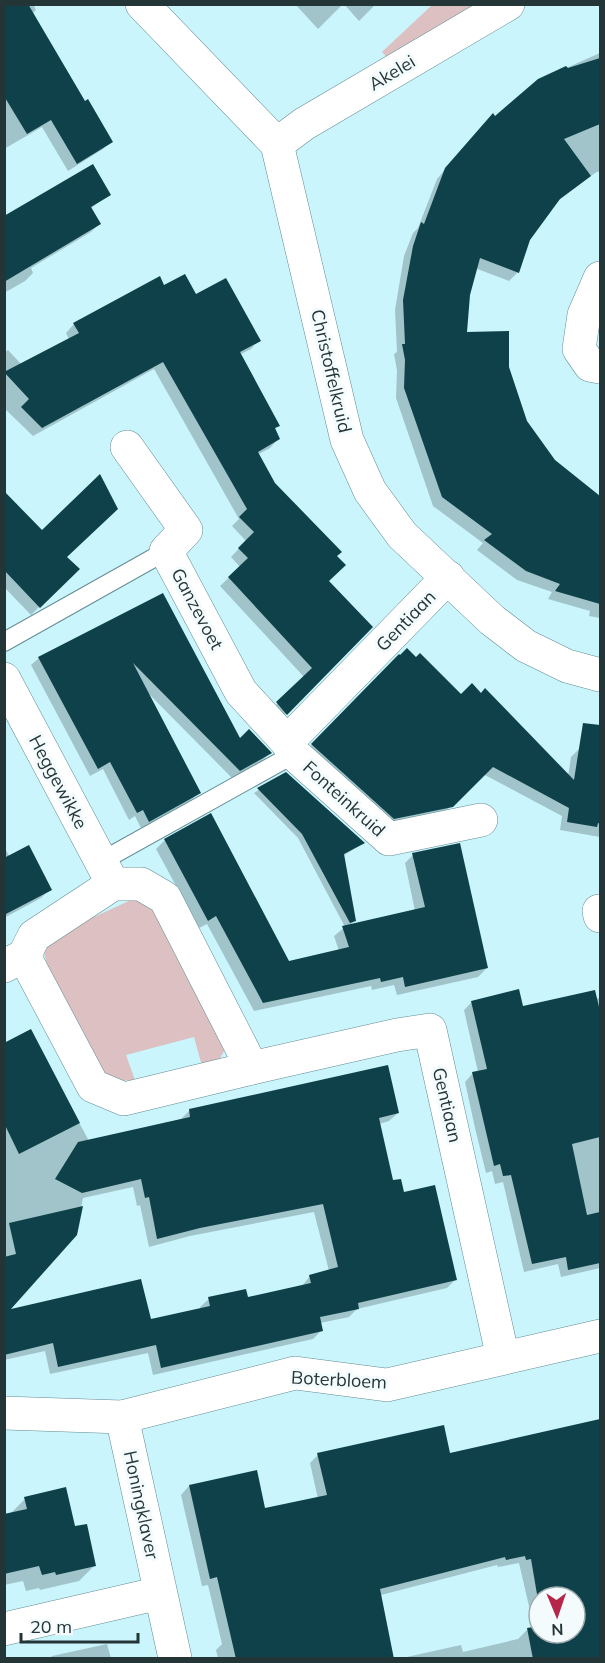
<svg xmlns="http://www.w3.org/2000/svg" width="605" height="1663" viewBox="0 0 605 1663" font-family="Mulish,sans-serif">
<rect width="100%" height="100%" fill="#caf5fd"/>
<g fill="#dcc0c2">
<path d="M432,5H488L390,61L382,52Z"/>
<path d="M131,900L147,902L158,908L227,1041L224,1051L218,1062L202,1066L194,1037L126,1055L135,1080L116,1081L103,1074L47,965L43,948L57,934Z"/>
</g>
<g fill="#0003" fill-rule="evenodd">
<path d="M4,4H33L36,10L32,14L85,103L111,141L103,149L68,171L42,127L4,149Z"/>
<path d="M295,4H343L318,29Z"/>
<path d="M344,4H376L359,21Z"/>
<path d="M600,53V171L595,173L555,203L529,239L518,272L509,281L475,268L469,295L465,334L507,367L525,422L554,461L600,498V618L589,616L590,611L548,599L552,592L517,580L477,550L483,543L433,506L396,398L397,370L394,354L397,352L395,310L404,256L413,233L418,228L437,179L484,124L495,118L539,80Z"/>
<path d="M109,194L90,209L99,224L91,232L31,268L33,273L25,281L4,293V218Z"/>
<path d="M164,287L195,296L259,340L251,349L239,355L278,425L274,430L278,439L270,448L257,455L274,484L335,556L327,582L371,627L278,722L269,712L304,677L220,586L240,567L231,557L246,541L232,526L239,519L154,369L33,436L4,408V353L8,350L21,364L69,339L66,333L74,324Z"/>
<path d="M4,495L77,569L31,615L4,587Z"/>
<path d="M162,595L239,740L270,753L262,761L232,778L148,693L199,793L191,800L141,828L135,816L129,820L103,769L90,776L31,665L39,658Z"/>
<path d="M399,656L461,696L568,777L571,757L579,749L600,753V837L560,830L562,816L483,774L443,814L386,826L304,753Z"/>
<path d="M285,773L363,843L343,856L355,920L349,926L415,911L405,863L413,855L487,968L478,977L397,995L394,985L372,990L371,986L254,1011L207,924L199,928L156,849L165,840L289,962L339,951L334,936L345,927L298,838L254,793Z"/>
<path d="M4,847L10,857L50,889L41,898L4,918Z"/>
<path d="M600,998V1268L561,1277L558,1264L524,1272L503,1182L495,1184L492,1171L486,1173L475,1128L465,1082L473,1073L478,1072L464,1010L472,1002L522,1008Z"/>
<path d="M30,1031L89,1141L181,1119L189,1111L398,1113L389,1121L379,1124L392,1182L403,1194L455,1280L447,1288L357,1309L349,1317L320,1323L321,1331L313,1339L153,1375L148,1353L50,1374L45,1351L4,1360V1045ZM133,1187L137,1206L140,1205L149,1247L190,1236L314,1212L329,1271L310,1276L302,1286L247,1298L209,1299L200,1307L201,1309L149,1321L6,1311L76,1234L83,1198Z"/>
<path d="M600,1420V1658H402L461,1645L463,1652L518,1639L527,1630L534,1628L519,1563L498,1567L497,1565L381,1595L392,1658H218L216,1650L222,1644L208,1585L202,1586L181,1495L189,1486L264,1510L318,1499L310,1463L318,1455H449ZM539,1597H575V1633H539Z"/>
<path d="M25,1499L74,1528L95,1565L79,1581L40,1590L39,1588L26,1591L23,1581L4,1585V1515H9Z"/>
<path d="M107,1644L111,1658H50L52,1656Z"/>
</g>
<g fill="#0e4149">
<path d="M4,4H28L85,101L88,99L113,142L77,164L51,120L27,134L4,96Z"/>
<path d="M600,58V124L564,139L591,176L560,199L530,240L519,273L480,258L470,295L467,332L509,331V367L527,421L555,460L600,496V604L555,591L560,584L526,571L484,540L492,534L442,497L404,388L405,360L402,344H405L403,300L413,246L421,222L424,224L445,168L493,113L495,116L538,79L566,66L568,68Z"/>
<path d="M93,164L111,195L91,207L101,224L4,282V216Z"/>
<path d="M185,274L196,294L226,278L261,341L240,352L280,426L275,428L280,439L258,452L275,483L342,552L337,556L346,565L329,581L373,627L287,715L276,702L312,668L228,577L248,558L238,548L254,532L239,517L247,509L163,362L42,428L21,407L29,399L4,372L79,333L73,323L160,276L164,285Z"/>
<path d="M100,474L118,509L67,557L80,569L40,608L4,570V491L42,530Z"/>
<path d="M163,593L240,738L249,729L272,753L240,771L133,663L201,793L149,822L143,810L137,813L110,762L98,769L38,657Z"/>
<path d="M407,648L416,657L420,653L461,694L472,683L481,693L485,688L574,780L583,723L600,725V824L598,823L597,827L567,822L569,808L493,767L453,807L394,819L311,744L399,654L400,655Z"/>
<path d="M286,772L365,843L344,854L356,921L350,923L302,834L257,788Z"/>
<path d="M211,813L289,961L349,947L342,926L425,907L412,853L460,843L488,968L405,987L403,977L381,982L380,978L263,1003L216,916L208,921L164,839Z"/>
<path d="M29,845L52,890L4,915V858Z"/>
<path d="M519,989L523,1006L595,990L600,1011V1137L572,1144L587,1215L600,1212V1263L568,1270L566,1257L532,1264L511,1175L503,1176L500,1164L494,1166L472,1072L487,1069L471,1001Z"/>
<path d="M31,1029L80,1123L19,1154L4,1123V1043Z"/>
<path d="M388,1065L399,1113L379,1118L393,1180L401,1179L404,1192L435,1185L457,1280L358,1303L359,1309L320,1317L323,1331L161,1368L156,1345L58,1367L53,1343L4,1355V1257L16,1254L9,1223L83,1206L77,1235L11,1309L141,1279L151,1319L210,1306L208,1297L246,1289L248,1297L311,1283L309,1275L338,1267L323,1204L200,1228L157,1239L149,1197L145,1198L141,1179L82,1193L55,1179L78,1142L190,1117L189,1109Z"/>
<path d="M600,1419V1659H533L527,1628L539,1626V1633H575V1597H539V1606L531,1559L526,1560L525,1556L506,1560L505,1557L380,1589L394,1659H236L217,1577L210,1579L189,1485L257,1470L265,1508L327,1495L317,1453L444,1425L450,1453Z"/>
<path d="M66,1487L75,1526L87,1524L96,1566L56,1575L55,1572L42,1575L39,1566L4,1574V1514L27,1509L24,1497Z"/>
</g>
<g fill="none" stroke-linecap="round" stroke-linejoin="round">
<defs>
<g id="lane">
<path d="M4,642L166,551"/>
<path d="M100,862L294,754"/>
</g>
<g id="street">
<path d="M277,144L304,124L508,4"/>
<path d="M600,278L584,315L579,349L590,365L600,367"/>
<path d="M127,447L186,530L166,551L241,692L287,742L294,754L389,839L481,820"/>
<path d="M4,679L113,884"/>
<path d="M287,742L448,577"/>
<path d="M599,911L600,916"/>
<path d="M24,956L93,1086L124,1099L252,1068"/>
<path d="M4,966L24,956L34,936L113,884H141L165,898L252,1068L397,1035L430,1030L503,1358"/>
<path d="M4,1413L122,1417L295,1373L387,1385L600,1336"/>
<path d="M122,1417L175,1658"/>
<path d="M4,1629L160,1593"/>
</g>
<path id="secondary" d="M142,4L277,144L347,440L370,491L402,535L492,620L526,646L567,666L600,675"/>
</defs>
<use href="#lane" stroke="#648c93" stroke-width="20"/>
<use href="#street" stroke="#648c93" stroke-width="34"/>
<use href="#secondary" stroke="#648c93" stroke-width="34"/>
<use href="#lane" stroke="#fff" stroke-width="18"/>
<use href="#street" stroke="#fff" stroke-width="33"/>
<use href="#secondary" stroke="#fff" stroke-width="33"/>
</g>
<g text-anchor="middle" stroke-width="6" stroke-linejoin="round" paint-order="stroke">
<g font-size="18" fill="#243538" stroke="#f3fbfc">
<text transform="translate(392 73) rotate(-31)" y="6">Akelei</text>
<text transform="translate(331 371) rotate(77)" y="6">Christoffelkruid</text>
<text transform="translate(197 609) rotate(62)" y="6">Ganzevoet</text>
<text transform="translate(406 621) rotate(-46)" y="6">Gentiaan</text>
<text transform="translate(58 782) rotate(62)" y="6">Heggewikke</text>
<text transform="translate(344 799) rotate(42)" y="6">Fonteinkruid</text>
<text transform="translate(447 1105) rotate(77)" y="6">Gentiaan</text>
<text transform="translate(339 1380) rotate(3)" y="6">Boterbloem</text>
<text transform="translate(141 1505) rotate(78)" y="6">Honingklaver</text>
</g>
</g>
<rect width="605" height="1663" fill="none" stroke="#243538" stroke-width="12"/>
<g transform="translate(557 1615) rotate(178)"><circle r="28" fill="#f3fbfc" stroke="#a0acae" stroke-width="1.5"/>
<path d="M0-4.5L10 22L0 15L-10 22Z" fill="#b72649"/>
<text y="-9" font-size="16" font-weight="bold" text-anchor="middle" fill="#243538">N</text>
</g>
<path d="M21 1633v9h117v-9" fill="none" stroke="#243538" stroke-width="3"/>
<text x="30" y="1633" font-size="18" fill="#243538" stroke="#f3fbfc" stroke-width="4.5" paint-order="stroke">20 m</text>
</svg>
